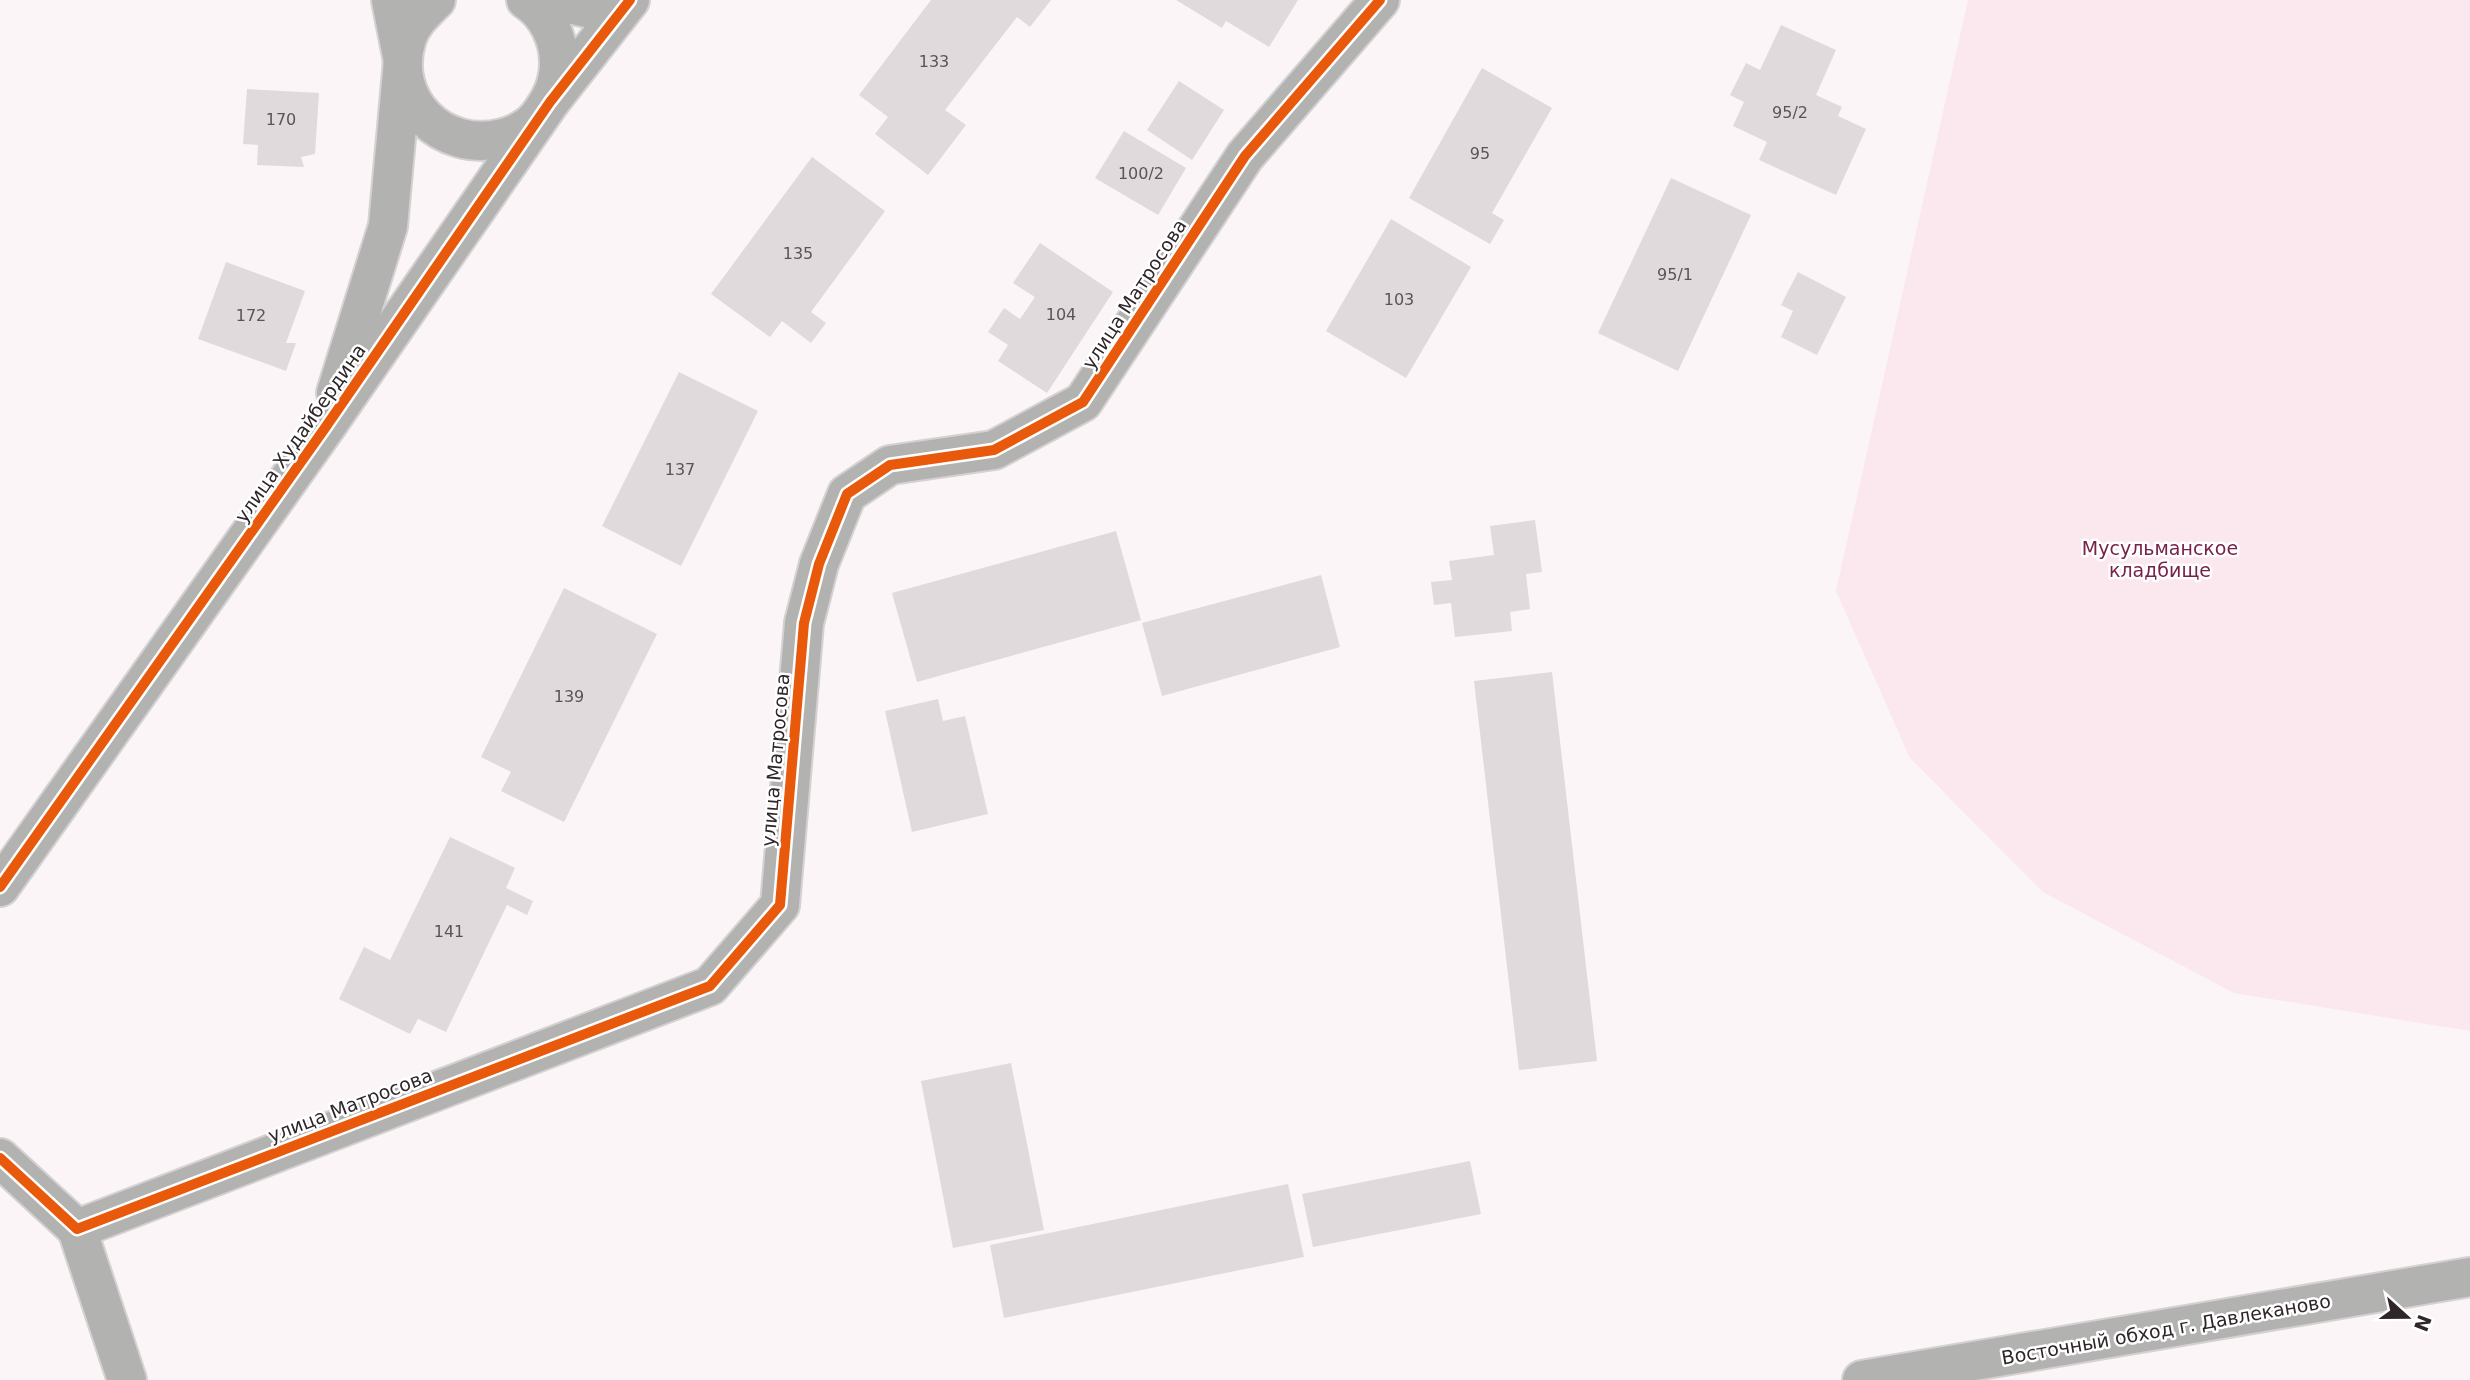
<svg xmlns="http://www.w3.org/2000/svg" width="2470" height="1380" viewBox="0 0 2470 1380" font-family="'DejaVu Sans',sans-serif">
<rect width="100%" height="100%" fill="#fbf5f7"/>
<path fill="#fbe7ee" d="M1968,0H2470V1031L2234,993L2043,892L1910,758L1836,591Z"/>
<g fill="#e1dadc">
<path d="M931,0H1051L1030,27L1017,17L945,110L966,125L928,175L875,134L888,117L859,95Z"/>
<path d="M1176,0H1298L1269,47L1226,21L1222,28Z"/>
<path d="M1781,25L1836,50L1816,95L1842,107L1838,116L1866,129L1836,195L1759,160L1767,142L1733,126L1744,102L1730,95L1746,63L1760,70Z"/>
<path d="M1482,68L1552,108L1492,213L1504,220L1490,244L1409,198Z"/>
<path d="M1179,81L1224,110L1192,160L1147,130Z"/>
<path d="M247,89L319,93L315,154L301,157L304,167L257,165L258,145L243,144Z"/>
<path d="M1124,131L1186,168L1158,215L1095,178Z"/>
<path d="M812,157L885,211L811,312L826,323L811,343L782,321L770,337L711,294Z"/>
<path d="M1671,178L1751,215L1678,371L1598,333Z"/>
<path d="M1391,219L1471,267L1406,378L1326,331Z"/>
<path d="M1040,243L1113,292L1047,393L998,361L1008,345L988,332L1004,308L1020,319L1035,297L1013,283Z"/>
<path d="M226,262L305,291L286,343H296L286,371L198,339Z"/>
<path d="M1798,272L1846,297L1817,355L1781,337L1793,311L1781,305Z"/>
<path d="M679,372L758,411L681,566L602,526Z"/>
<path d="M1535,520L1542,572L1526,574L1530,609L1510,612L1512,631L1455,637L1451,603L1434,605L1431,582L1452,580L1449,561L1494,555L1490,526Z"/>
<path d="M1116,531L1141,620L917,682L892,593Z"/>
<path d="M1321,575L1340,647L1162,696L1142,623Z"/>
<path d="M564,588L657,634L564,822L501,791L511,772L481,757Z"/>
<path d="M1552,672L1597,1061L1519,1070L1474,681Z"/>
<path d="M938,699L943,721L965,716L988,814L912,832L885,711Z"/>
<path d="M450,837L515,868L506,888L533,901L527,915L507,905L446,1032L418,1019L410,1034L339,999L364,947L390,960Z"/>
<path d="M1011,1063L1044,1230L953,1248L921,1081Z"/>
<path d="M1470,1161L1481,1214L1313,1247L1302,1194Z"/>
<path d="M1288,1184L1304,1257L1004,1318L990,1245Z"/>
</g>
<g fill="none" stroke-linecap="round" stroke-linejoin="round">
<defs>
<g id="minor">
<path d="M436,0C425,11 412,22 407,38C387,100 442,154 503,138C516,135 530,127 538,117C551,100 559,84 559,63C559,39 547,13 526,0"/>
<path d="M551,0L618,15"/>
<path d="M336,393L388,226L403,61L391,0"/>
<path d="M0,887L325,428L550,102L630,0"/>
<path d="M0,1158L77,1229L710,986L780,905L804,623L819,564L847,494L890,465L994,450L1083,402L1245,156L1380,0"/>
<path d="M77,1229L127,1380"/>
<path d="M1862,1380L2470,1277"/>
</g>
</defs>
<use href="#minor" stroke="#d5d1d2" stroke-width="42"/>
<use href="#minor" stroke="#b2b3b1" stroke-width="38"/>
<defs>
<g id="cycleway">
<path d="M0,887L325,428L550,102L630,0"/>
<path d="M0,1158L77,1229L710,986L780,905L804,623L819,564L847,494L890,465L994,450L1083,402L1245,156L1380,0"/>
</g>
</defs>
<use href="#cycleway" stroke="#fff" stroke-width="15"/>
<use href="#cycleway" stroke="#e8590c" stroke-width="10"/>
</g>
<g text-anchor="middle" stroke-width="5" stroke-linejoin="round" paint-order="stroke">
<g font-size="16" fill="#5c5356">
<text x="934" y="67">133</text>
<text x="1790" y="118">95/2</text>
<text x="281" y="125">170</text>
<text x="1480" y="159">95</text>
<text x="1141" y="179">100/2</text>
<text x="798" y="259">135</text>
<text x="1675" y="280">95/1</text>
<text x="1399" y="305">103</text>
<text x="1061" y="320">104</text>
<text x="251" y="321">172</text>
<text x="680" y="475">137</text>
<text x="569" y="702">139</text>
<text x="449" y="937">141</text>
</g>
<g font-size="19" fill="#2f2629" stroke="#fff">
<text transform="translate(1134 294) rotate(-57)" y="7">улица Матросова</text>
<text transform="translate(300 433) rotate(-55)" y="7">улица Худайбердина</text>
<text transform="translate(775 760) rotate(-85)" y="7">улица Матросова</text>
<text transform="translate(350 1105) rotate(-21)" y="7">улица Матросова</text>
<text transform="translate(2166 1329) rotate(-10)" y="7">Восточный обход г. Давлеканово</text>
</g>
<g font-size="19" fill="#76224a" stroke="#fff">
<text x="2160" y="555">Мусульманское<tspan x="2160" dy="22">кладбище</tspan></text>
</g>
</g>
<g transform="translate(2407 1317) rotate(111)" stroke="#ffffff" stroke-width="5" paint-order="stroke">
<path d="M0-5L12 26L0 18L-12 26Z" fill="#2f2629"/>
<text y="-10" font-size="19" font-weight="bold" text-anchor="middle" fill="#2f2629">N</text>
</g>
</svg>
